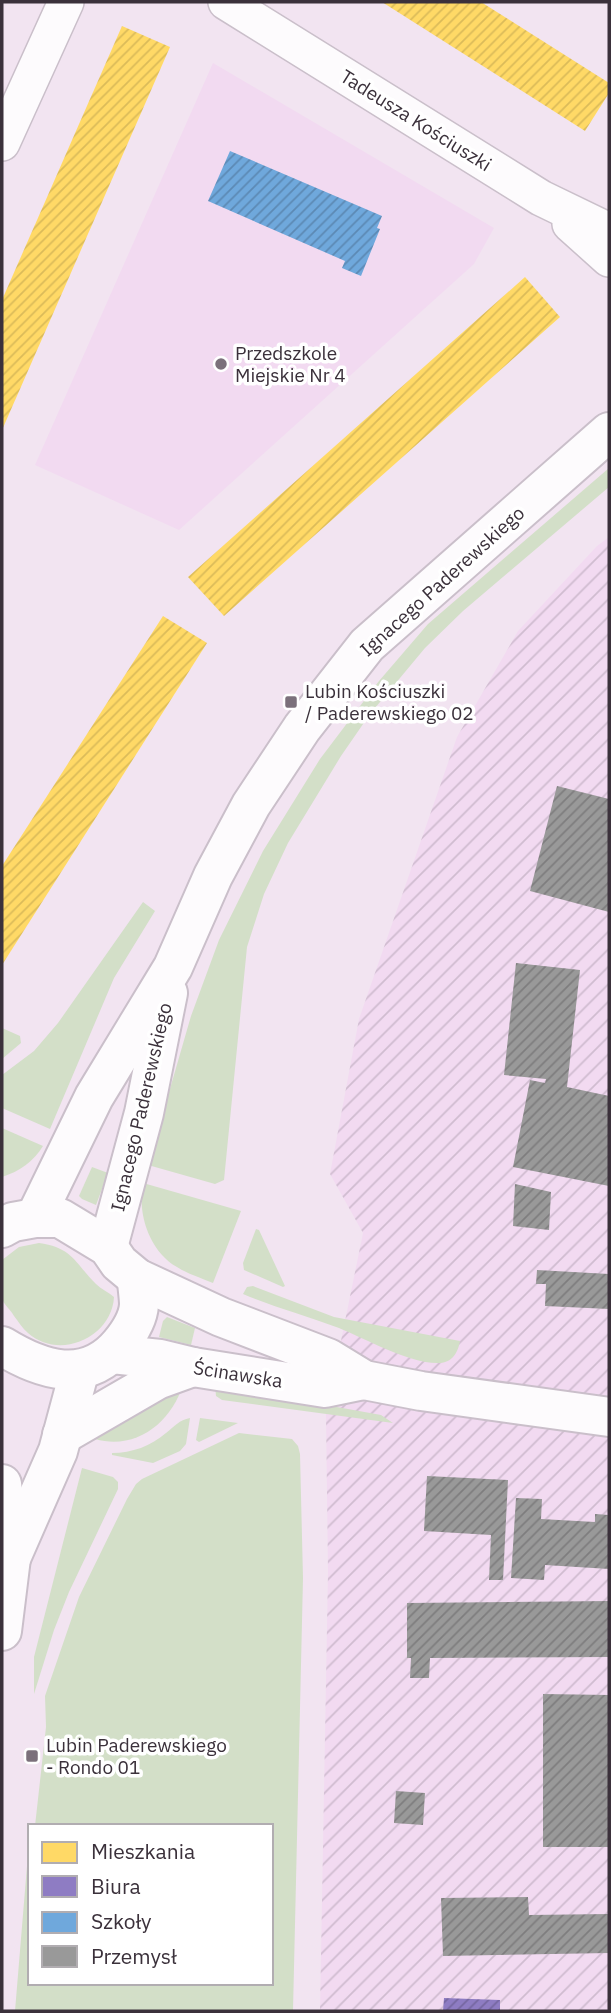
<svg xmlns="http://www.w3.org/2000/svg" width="611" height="2013" viewBox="0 0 611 2013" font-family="'IBM Plex Sans',sans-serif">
<defs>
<pattern id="industrial-furrows" width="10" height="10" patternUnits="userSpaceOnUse" patternTransform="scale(1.75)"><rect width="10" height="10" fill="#f2daf1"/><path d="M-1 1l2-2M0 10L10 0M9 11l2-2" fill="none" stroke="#d0bcd0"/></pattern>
<pattern id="homes-hatch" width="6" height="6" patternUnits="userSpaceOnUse" patternTransform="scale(1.75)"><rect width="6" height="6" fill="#ffd966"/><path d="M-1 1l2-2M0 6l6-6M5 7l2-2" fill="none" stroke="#dbbb59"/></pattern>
<pattern id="offices-hatch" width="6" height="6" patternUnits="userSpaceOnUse" patternTransform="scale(1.75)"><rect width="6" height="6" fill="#8e7cc3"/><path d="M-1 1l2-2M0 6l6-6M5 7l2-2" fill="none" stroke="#7566a0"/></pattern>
<pattern id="schools-hatch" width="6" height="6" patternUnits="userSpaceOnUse" patternTransform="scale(1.75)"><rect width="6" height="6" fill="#6fa8dc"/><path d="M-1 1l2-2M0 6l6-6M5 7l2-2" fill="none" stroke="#5c89b4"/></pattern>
<pattern id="industry-hatch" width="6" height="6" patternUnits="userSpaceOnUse" patternTransform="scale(1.75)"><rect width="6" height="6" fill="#999"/><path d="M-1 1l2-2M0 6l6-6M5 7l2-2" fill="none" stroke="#7e7d7e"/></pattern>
</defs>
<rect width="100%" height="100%" fill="#f2e4f1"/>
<path fill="#f2daf1" d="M213,63L494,228L474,264L179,530L35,465Z"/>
<path fill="url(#industrial-furrows)" d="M609,537V2011H320L328,1572L326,1414L363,1233L330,1174L359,1019L457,737L518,631L597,546Z"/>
<g fill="#d3dfc8">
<path d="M609,468V487L463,611L425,648L370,714L341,756L288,843L264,894L247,947L224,1180L215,1184L148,1165L191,1016L219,940L263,851L320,759L379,681L428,624Z"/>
<path d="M143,902L155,911L114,978L50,1129L2,1108V1075L34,1051L58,1023Z"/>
<path d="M2,1028L20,1036L21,1043L2,1059Z"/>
<path d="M2,1128L43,1146C33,1162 20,1171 2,1177Z"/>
<path d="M92,1167L108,1173L96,1205L82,1199L79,1196Z"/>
<path d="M143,1183L241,1211L213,1283C201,1278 188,1274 177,1267C149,1251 137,1213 143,1183Z"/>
<path d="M256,1229L259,1230L285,1286L283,1287L244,1270L243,1263Z"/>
<path d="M39,1243C73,1248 74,1262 96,1284C101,1289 108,1292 114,1297C112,1337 60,1361 28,1333C22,1328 18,1321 14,1316C11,1310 3,1304 2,1298C0,1286 2,1272 2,1260L19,1247Z"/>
<path d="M253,1286L334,1317L460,1341C458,1352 453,1362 440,1363C412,1365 366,1339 339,1328C307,1316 274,1307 243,1294L247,1287Z"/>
<path d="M167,1317L195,1328L191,1345L159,1337L163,1321Z"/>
<path d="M183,1384C172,1422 136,1451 95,1439L97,1435Z"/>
<path d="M215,1385L381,1415L393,1423L222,1400L216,1396Z"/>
<path d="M190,1418L186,1444L180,1451L153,1463L112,1455V1453C132,1453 151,1446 166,1433C175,1426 179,1420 190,1418Z"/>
<path d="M200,1418L238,1423L199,1442L196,1440Z"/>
<path d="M239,1433L292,1439L298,1446L300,1454L303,1578L293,2011H15L27,1866L30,1867V1983H271V1826H35L46,1727L45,1696L79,1597L127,1499L136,1484L142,1479Z"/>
<path d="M82,1468L113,1477L118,1482V1489L69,1592L54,1630L34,1694V1657Z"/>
</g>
<g fill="url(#homes-hatch)">
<path d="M382,2H481L609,83V93L585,131Z"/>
<path d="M122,26L170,47L2,430V300Z"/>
<path d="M525,277L560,317L224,616L188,577Z"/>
<path d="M163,616L207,643L2,965V866Z"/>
</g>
<path fill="url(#offices-hatch)" d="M444,1998L500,2000V2011H443Z"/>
<path fill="url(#schools-hatch)" d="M230,151L382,216L377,228L380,229L361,276L342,268L345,261L208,201Z"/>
<g fill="url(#industry-hatch)">
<path d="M557,786L609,799V912L530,891Z"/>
<path d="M516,963L580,970L567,1087L609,1096V1186L513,1167L530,1080L545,1083L546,1079L504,1075Z"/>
<path d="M515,1184L551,1192L549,1230L513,1226Z"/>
<path d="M537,1270L609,1274V1309L545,1306L546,1284H536Z"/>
<path d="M427,1476L508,1480L503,1580H489L491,1535L424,1531Z"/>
<path d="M516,1498L542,1499L541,1519L595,1522V1514L609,1515V1569L545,1565L544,1580L511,1578Z"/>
<path d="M609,1601V1657L430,1658L429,1678H410L411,1658H407V1603Z"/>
<path d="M543,1694L609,1695V1847H543Z"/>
<path d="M396,1791L425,1793L423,1825L394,1823Z"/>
<path d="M528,1897L529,1915L609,1914V1953L443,1956L441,1898Z"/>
</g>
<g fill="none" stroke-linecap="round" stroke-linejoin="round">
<defs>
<g id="street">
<path d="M226,2L541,198L609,231"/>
<path d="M2,143L66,2"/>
<path d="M570,224L609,259"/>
</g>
<g id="secondary">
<path d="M35,1218L94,1097L173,967L213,876L251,805L302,728L367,645L609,432"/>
<path d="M2,1228L13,1222L35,1218H60L108,1247L119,1263L137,1278L221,1317L328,1358L364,1380L421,1391L609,1417"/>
<path d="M108,1247L144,1113L168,993"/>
<path d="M2,1346C41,1370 86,1385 120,1344C129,1333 138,1320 139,1305C139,1296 137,1287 137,1278"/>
<path d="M112,1354L160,1359L193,1367L325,1388L364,1380"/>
<path d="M62,1435L157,1380L193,1367"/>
<path d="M2,1484L11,1558L2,1631"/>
<path d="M11,1558L58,1451L80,1369"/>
</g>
</defs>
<use href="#street" stroke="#cabfca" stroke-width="38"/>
<use href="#secondary" stroke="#cabfca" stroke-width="42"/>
<use href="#street" stroke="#fdfbfd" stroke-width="35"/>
<use href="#secondary" stroke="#fdfbfd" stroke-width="38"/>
</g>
<g fill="#7b707b" stroke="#fff" stroke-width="2.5">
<circle cx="221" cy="364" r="7"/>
<rect x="284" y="695" width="14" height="14" rx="3.5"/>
<rect x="25" y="1749" width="14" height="14" rx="3.5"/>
</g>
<g text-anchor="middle" stroke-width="7" stroke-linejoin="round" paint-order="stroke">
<g font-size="19" fill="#3b313b" stroke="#fff">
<text transform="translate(416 120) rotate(32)" y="7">Tadeusza Kościuszki</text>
<text transform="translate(442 581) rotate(-42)" y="7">Ignacego Paderewskiego</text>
<text transform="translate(141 1107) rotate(-77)" y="7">Ignacego Paderewskiego</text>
<text transform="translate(238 1374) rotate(9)" y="7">Ścinawska</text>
</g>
<g font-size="19" fill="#3b313b" stroke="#fff" text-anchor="start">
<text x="235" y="360">Przedszkole<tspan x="235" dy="22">Miejskie Nr 4</tspan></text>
<text x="305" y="698">Lubin Kościuszki<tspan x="305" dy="22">/ Paderewskiego 02</tspan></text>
<text x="46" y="1752">Lubin Paderewskiego<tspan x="46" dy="22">- Rondo 01</tspan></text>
</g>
</g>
<rect width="611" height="2013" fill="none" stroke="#3b313b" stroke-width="7"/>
<rect x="28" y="1824" width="245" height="161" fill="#ffffff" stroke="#b1adb1" stroke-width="2"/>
<rect x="42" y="1842" width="35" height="21" fill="#ffd966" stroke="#b1adb1" stroke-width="2"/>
<text x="91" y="1859" font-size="21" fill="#3b313b">Mieszkania</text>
<rect x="42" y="1876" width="35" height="21" fill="#8e7cc3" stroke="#b1adb1" stroke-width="2"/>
<text x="91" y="1894" font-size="21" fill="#3b313b">Biura</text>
<rect x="42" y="1912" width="35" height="21" fill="#6fa8dc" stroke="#b1adb1" stroke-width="2"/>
<text x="91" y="1929" font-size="21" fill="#3b313b">Szkoły</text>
<rect x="42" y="1946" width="35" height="21" fill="#999999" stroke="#b1adb1" stroke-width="2"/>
<text x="91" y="1964" font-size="21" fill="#3b313b">Przemysł</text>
</svg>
